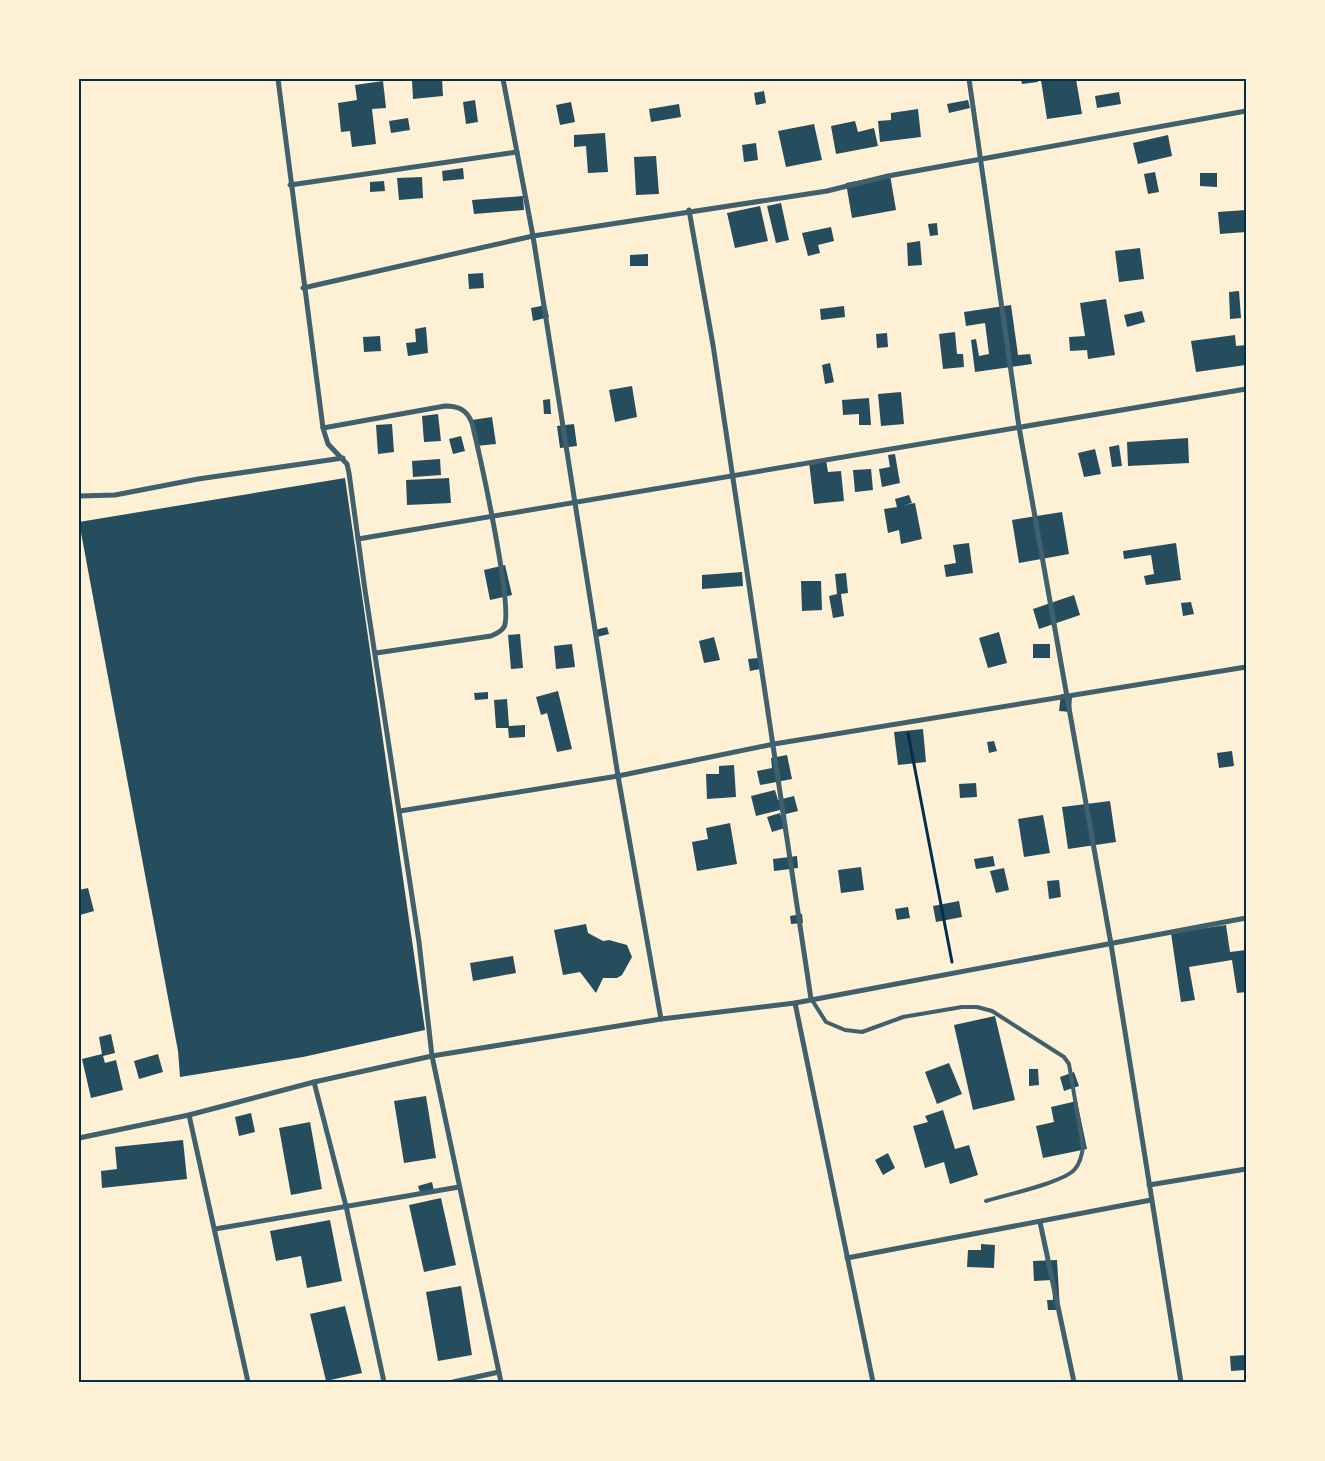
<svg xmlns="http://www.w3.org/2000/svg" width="1325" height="1461" viewBox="0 0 1325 1461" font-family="Barlow,sans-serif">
<rect width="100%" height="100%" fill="#fdf0d5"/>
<g fill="#264d5e">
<path d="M412,79H442L443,96L413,99Z"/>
<path d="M1021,79H1037L1038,82L1022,84Z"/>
<path d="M1076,79L1082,114L1047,119L1041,80Z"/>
<path d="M383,81L386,108L372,109L376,144L352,147L350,131L341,132L338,103L357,100L355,85Z"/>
<path d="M764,91L766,103L756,105L754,93Z"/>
<path d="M1119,92L1121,104L1097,108L1095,96Z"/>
<path d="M475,100L478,122L466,124L463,102Z"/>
<path d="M968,100L970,108L949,113L947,104Z"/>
<path d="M571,102L575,122L560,125L556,105Z"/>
<path d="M679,104L681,117L651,122L649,109Z"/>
<path d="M918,109L921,137L880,142L878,121L891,120V113Z"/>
<path d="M408,118L410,130L391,133L389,121Z"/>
<path d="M855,121L858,132L874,128L878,146L836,154L831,126Z"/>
<path d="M814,124L822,160L786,167L778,131Z"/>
<path d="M605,133L608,172L588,173L586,146L574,147V135Z"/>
<path d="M1168,135L1172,156L1138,164L1133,143Z"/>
<path d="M756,143L758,160L744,162L742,145Z"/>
<path d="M656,156L659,194L636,195L634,157Z"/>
<path d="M463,168L464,179L443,181L442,171Z"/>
<path d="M1155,172L1159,192L1148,194L1144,174Z"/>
<path d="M1200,173H1217V187L1200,186Z"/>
<path d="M890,175L896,210L852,218L846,183Z"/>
<path d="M422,177L423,198L399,200L397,178Z"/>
<path d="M384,181L385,191L370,192V182Z"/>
<path d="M523,196L524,210L474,214L472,200Z"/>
<path d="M781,203L789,240L776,243L767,206Z"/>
<path d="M760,206L768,241L735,248L727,213Z"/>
<path d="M1246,210V232L1220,234L1218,212Z"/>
<path d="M937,223L938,235L930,236L928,224Z"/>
<path d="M831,227L834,241L818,245L820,253L808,256L802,233Z"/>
<path d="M920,241L922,265L908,266L907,243Z"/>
<path d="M1140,248L1144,279L1119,282L1115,251Z"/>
<path d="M648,254V266H630V255Z"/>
<path d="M483,273L484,288L469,289L468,274Z"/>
<path d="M1239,291L1241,318L1230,319L1229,292Z"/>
<path d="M1106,299L1115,355L1088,359L1087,350L1070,351L1069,337L1085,336L1080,303Z"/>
<path d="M546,305L549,317L533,321L531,308Z"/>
<path d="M1011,305L1018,355L1030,354L1032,364L975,372L971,340L976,339L979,356L989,354L985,323L966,326L964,312Z"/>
<path d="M844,306L845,317L821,320L820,309Z"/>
<path d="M1142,311L1145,322L1127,327L1124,315Z"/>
<path d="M426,327L428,353L408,356L406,343L416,342L415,329Z"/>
<path d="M955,332L957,354H963L964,367L943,369L939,334Z"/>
<path d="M887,333L888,347L877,348L876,334Z"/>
<path d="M1235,335L1236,346L1246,345V365L1196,372L1191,341Z"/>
<path d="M380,336L381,351L364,352L363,337Z"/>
<path d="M830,363L834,382L825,384L822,365Z"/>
<path d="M632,386L637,417L615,422L609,390Z"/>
<path d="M901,392L904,424L881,426L878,394Z"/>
<path d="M869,398L871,425H859V414L843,415L842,400Z"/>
<path d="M550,399L551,414H544L543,400Z"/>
<path d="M438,414L441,441L424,442L422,416Z"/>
<path d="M492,417L496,444L476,446L472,420Z"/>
<path d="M392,424L394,452L378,454L376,425Z"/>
<path d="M574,424L577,446L560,448L557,426Z"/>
<path d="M461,436L465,451L453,454L449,439Z"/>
<path d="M1188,438L1189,463L1128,466L1127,442Z"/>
<path d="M1119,445L1122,466L1112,467L1109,447Z"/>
<path d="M1095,449L1101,474L1084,477L1078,453Z"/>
<path d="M895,454L900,483L882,487L879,469L890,467L888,455Z"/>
<path d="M440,459L441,475L413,477L412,461Z"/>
<path d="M826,460L828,472L841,471L844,501L814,504L809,462Z"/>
<path d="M871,469L873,490L855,492L853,470Z"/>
<path d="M345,478L425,1030L303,1057L180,1077L178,1051L79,522Z"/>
<path d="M449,478L451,503L407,505L406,480Z"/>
<path d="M909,495L912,503L904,505L915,503L922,539L901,544L899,530L888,533L884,509L897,507L895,499Z"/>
<path d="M1062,512L1069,554L1019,563L1012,520Z"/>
<path d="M969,543L973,573L946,577L944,565L956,563L953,545Z"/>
<path d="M1176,543L1181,580L1146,585L1144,576L1154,574L1151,555L1124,559L1123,551Z"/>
<path d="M505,565L512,595L490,600L484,570Z"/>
<path d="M742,572L743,586L702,589V575Z"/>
<path d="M846,573L848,593L841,594L844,616L833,618L829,596L837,594L835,574Z"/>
<path d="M801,581H821L822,610L802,611Z"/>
<path d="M1074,595L1080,615L1039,629L1033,609Z"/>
<path d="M1191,602L1194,614L1183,616L1181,603Z"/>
<path d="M607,627L609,634L597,637L595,630Z"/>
<path d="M999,632L1007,663L988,668L979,638Z"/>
<path d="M520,634L523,668L511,669L508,635Z"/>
<path d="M714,637L720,660L704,663L699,641Z"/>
<path d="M572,644L575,667L556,669L554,646Z"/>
<rect x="1033" y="644" width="17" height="14"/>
<path d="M758,658L760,669L750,671L748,659Z"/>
<path d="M558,691L572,749L557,752L547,713L541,715L536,697Z"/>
<path d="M488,692V699L475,700L474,693Z"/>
<path d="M1061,694L1072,695L1071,712L1059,711Z"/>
<path d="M507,699L509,726L525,725V737L509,738L508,728H496L494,700Z"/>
<path d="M923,729L926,762L898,765L894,732Z"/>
<path d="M994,741L997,751L989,753L987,742Z"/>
<path d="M1232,751L1234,766L1219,768L1217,753Z"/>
<path d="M787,755L792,779L760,785L757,771L772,768L771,758Z"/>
<path d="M734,765L736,797L707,799L706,774H719V766Z"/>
<path d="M976,783L977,797L960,798L959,784Z"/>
<path d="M775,790L778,800L794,796L798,811L782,815L780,810L756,816L751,796Z"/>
<path d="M1110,801L1116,842L1068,849L1062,807Z"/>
<path d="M780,813L785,828L772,832L767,817Z"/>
<path d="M1043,815L1050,853L1024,857L1018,819Z"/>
<path d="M730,823L737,864L697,871L692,842L708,839L706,828Z"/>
<path d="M797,856L798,868L774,871L773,859Z"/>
<path d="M993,856L995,866L976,869L974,859Z"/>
<path d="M861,867L864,890L841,893L838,870Z"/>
<path d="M1004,868L1009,890L996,893L990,871Z"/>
<path d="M1059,880L1061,897L1049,899L1047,881Z"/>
<path d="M88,888L94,911L80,915L79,890Z"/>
<path d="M959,901L962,917L936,922L933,906Z"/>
<path d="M908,907L910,918L897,920L895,909Z"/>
<path d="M802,914L803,923L791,924L790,916Z"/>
<path d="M586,924L588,933L603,941L609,940L627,945L632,957L622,975L617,978H603L596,993L580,972L563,975L554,930Z"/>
<path d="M1226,925L1230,952L1246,950V992L1237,993L1232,960L1189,967L1195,1000L1181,1002L1171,933Z"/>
<path d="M513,956L516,973L473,981L470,963Z"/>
<path d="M995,1016L1015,1100L973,1110L954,1025Z"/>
<path d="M111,1034L115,1053L103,1056L105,1063L116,1060L123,1090L91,1098L82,1059L102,1054L99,1037Z"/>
<path d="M158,1054L163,1072L139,1079L134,1061Z"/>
<path d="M949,1063L962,1094L937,1104L925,1072Z"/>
<path d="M1029,1069H1038L1039,1085L1029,1086Z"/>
<path d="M1074,1072L1079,1086L1064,1091L1060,1077Z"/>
<path d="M426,1096L436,1158L404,1163L394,1101Z"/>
<path d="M1077,1101L1087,1149L1043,1158L1036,1126L1054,1122L1051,1107Z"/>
<path d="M943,1110L955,1149L969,1145L978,1175L950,1184L944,1162L925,1168L913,1126L928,1122L925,1116Z"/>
<path d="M251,1113L255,1132L239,1136L235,1117Z"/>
<path d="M310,1122L322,1189L291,1195L279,1128Z"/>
<path d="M183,1140L187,1179L102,1188L101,1171L117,1169L115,1147Z"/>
<path d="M888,1153L895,1168L883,1175L875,1160Z"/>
<path d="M432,1182L434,1191L421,1195L418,1186Z"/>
<path d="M441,1198L456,1265L424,1272L409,1205Z"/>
<path d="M330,1220L342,1281L307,1288L301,1256L276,1261L270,1231Z"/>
<path d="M981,1244L995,1245L994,1268L967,1267L968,1250H981Z"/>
<path d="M1057,1260L1060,1310H1048L1047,1300H1053L1052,1280L1034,1281L1033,1261Z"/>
<path d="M461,1286L472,1355L438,1361L426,1292Z"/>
<path d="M345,1306L362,1373L326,1381L310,1314Z"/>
<path d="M1246,1355V1370L1231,1371L1230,1356Z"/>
</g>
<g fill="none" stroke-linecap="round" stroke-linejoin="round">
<path stroke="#003049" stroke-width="3" d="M908,733L952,962"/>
<path stroke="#3f606c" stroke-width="4" d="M812,1000L826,1022L845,1030L862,1032L903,1017L962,1007H977L992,1011L1064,1057L1069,1064L1083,1147C1082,1155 1080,1163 1075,1169C1063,1183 1005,1195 986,1201"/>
<g stroke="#3f606c" stroke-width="5">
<path d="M278,79L323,428L328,444L347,464L349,473L365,590L419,942L432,1056L501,1382"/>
<path d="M503,79L533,236L618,776L661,1019"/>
<path d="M969,79L1019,427L1111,944L1181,1382"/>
<path d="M290,185L517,152"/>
<path d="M689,210L713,345L811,999"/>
<path d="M303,288L533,236L827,191L888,176L1246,111"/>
<path d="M323,428L445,406C459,406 467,410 472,423C479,452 514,608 504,627C501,632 496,634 491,636L376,653"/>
<path d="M79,496L115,495L198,479L343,458"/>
<path d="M358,539L1246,389"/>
<path d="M400,811L618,776L774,744L1246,667"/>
<path d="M795,1003L873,1382"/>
<path d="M314,1082L346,1206L384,1382"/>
<path d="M189,1115L248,1382"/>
<path d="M79,1138L189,1115L314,1082L432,1056L661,1019L795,1003L1246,918"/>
<path d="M1149,1185L1246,1169"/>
<path d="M1040,1222L1074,1382"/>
<path d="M215,1229L459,1187"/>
<path d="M847,1258L1151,1200"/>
<path d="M453,1382L499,1372"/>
</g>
</g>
<rect width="1325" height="1461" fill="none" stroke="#fdf0d5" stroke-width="160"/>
<rect x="80" y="80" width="1165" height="1301" fill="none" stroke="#003049" stroke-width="2"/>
</svg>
